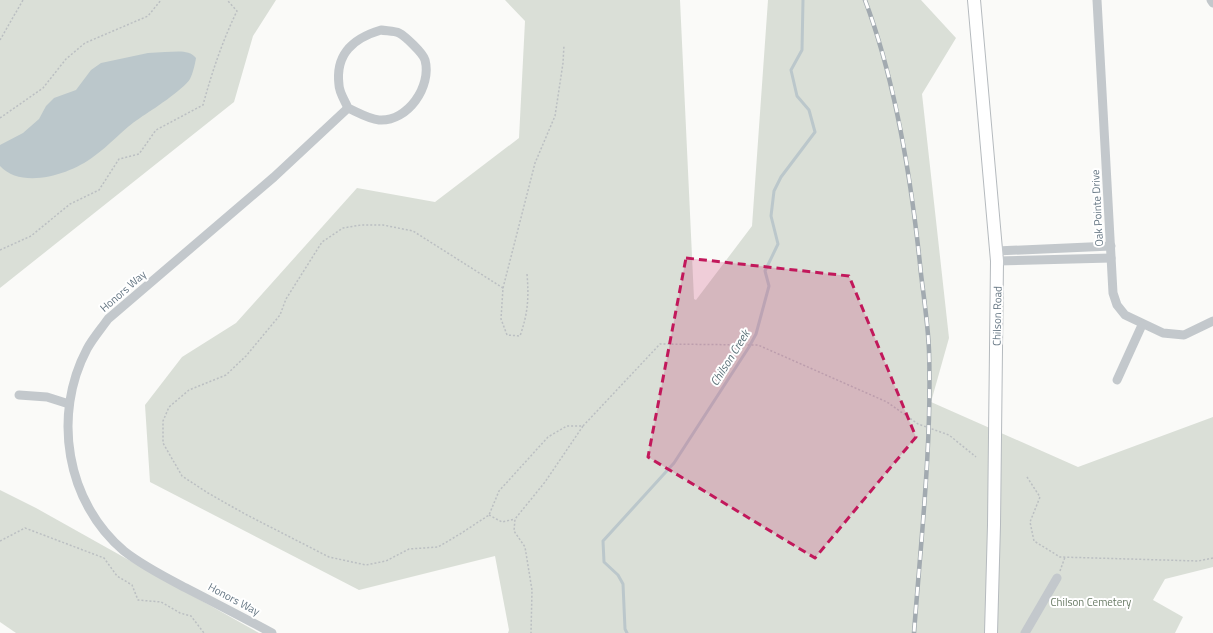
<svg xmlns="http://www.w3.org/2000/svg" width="1213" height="633" viewBox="0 0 1213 633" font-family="'Titillium Web',sans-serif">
<rect width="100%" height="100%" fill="#fafaf8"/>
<g fill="#dadfd7">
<path d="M0,0H276L253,36L234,102L0,288Z"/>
<path d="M505,0H680L694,299L696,300L752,226L768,0H921L956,38L922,94L949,338L931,402L1078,467L1213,417V567L1165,579L1153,600L1183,617L1175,633H508L509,630L495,556L359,590L150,482L145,405L182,357L236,323L357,188L435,202L519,138L525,21Z"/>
<path d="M0,490L36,508L259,633H16L0,622Z"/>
</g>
<path fill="#bbc7cb" d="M165,52C176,52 189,49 196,58C195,64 193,73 190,79C183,90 152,110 140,118C123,129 110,145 93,157C71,174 22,190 0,166V145L23,133L39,119L46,106L54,98L76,90L91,70L101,63L148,53Z"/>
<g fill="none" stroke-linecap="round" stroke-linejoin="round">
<path stroke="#bbc7cb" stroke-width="3" d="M627,633L625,629L623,584L618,575L604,562L603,541L674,463L749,347L756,334L769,286L765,271L778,244L771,216L774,191L781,177L815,132L809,110L797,96L791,70L802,50L803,0"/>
<defs>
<path id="major" d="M974,0L997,261L994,525L991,633"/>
</defs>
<use href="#major" stroke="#b5babe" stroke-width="14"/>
<g stroke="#bbbfc2" stroke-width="1.5" stroke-dasharray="2 2" stroke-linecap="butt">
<path d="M0,40L23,0"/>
<path d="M0,118L43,88L66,59L85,43L148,16L161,0"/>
<path d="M0,250L31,236L70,204L99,190L119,159L139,154L156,130L203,105C212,72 222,42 237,11L227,0"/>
<path d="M527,274C529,298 528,313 520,336L507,335L501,319L503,288L413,231L383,225H361L343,228L322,242L286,299L280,315L246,356L226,375L189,390L169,407L163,421V443L182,476L208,493L245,514L329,557L366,565L386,561L409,549L438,547L460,534L489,515L499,491L548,437L567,426H583L545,482L515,519L514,531L525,547L532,590L531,633"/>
<path d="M503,288L535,163L555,116L563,63L564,45"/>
<path d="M583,426L660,344L758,345L887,402L918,424L949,435L976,457"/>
<path d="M1027,477L1040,497L1030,522L1034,541L1060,557L1198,561L1213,558"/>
<path d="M489,515L502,522L515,519"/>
<path d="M0,541L25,528L104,558L117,576L132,585L138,600L161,602L180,613L191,616L204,633"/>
<path d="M1060,571L1065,557"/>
</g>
<g stroke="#c3c8cc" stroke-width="9">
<path d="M1097,0L1113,293L1117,305L1125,315L1163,333L1184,335L1213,321"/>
<path d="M1211,0L1213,3"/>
<path d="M381,30C386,31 395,31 399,33C405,36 423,53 425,60C432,86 408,122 379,120C369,119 357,112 348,108C345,101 339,92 339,85C335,53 354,38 381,30Z"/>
<path d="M996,251L1111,246"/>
<path d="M997,261L1111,258"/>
<path d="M1117,380L1142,325"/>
<path d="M19,395L47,397L69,404"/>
<path d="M272,633C244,618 215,603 186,588C165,577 143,566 124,551C66,502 52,415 87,349C93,338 101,329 108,319L274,177L348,108"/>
<path d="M1025,633L1057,578"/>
</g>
<use href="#major" stroke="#fff" stroke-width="12"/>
<defs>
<path id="rail" d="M865,0C897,85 912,184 921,274C924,299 928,325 929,350C932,444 921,539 914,633"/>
</defs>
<use href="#rail" stroke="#a2aab0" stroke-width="4.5"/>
<use href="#rail" stroke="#fff" stroke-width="3" stroke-dasharray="9" stroke-linecap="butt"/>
</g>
<path fill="#c2185b" fill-opacity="0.2" stroke="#c2185b" stroke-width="3" stroke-dasharray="8 5" stroke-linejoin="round" d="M686,258L849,276L916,437L815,558L648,457Z"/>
<g text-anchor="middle" stroke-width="4" stroke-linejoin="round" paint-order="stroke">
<g font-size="11" fill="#657683" stroke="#fff">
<text transform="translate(1097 208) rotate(-93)" y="4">Oak Pointe Drive</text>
<text transform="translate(123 291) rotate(-41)" y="4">Honors Way</text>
<text transform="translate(997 316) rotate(-89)" y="4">Chilson Road</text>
<text transform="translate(234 599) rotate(28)" y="4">Honors Way</text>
</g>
<g font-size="11" fill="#687a64" stroke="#fff">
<text x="1091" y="606">Chilson Cemetery</text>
</g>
<g font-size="12" font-style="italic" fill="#60757c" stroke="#fff">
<text transform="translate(730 358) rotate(-58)" y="4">Chilson Creek</text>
</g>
</g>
</svg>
